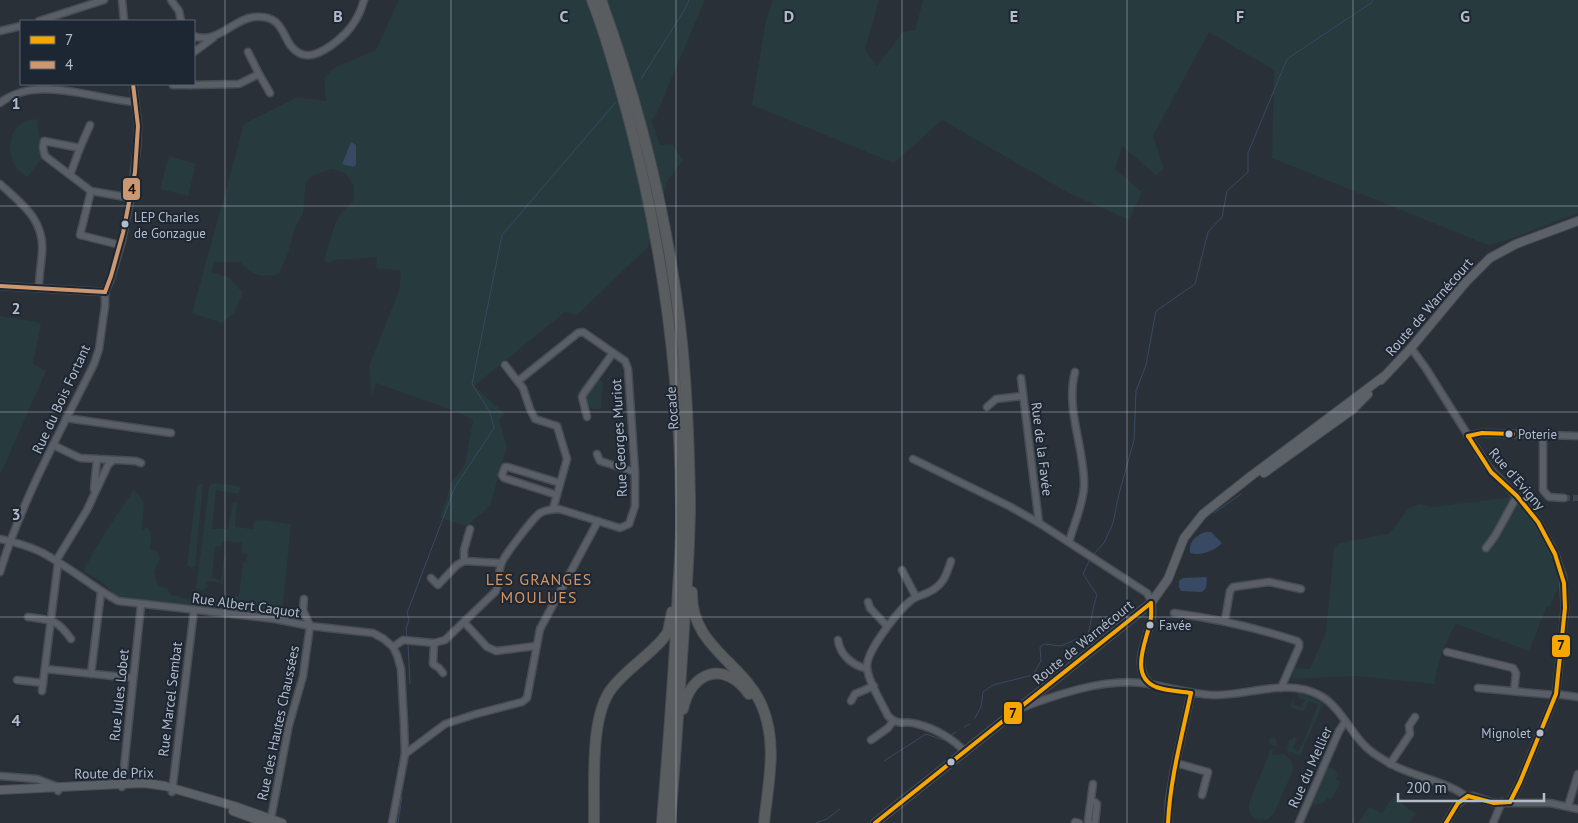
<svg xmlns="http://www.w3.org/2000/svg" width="1578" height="823" viewBox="0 0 1578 823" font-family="'PT Sans',sans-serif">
<rect width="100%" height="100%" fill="#2a3038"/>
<g fill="#273a3e">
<path d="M399,0H705L656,115L651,120L660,145L672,144L683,160L667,182L648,247L577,315L565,312L474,386L505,414L499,420L507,446L490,506L467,526L440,518L452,482L465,464L473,420L460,413L376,383L372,397L369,366L399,291L401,271L376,268L377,257L336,260L328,263L324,260L335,224L341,213L353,201L354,186L345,173L331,169L312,176L306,182L303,214L294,230L289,251L279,274C259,278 254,276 240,262H214L212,272L230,278L243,293L234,313L222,323L192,313L244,124L297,97L326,101L324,78L334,68L376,50Z"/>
<path d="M773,0H879L865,50L877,66L903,32L915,30L923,0H1578V213L1510,239L1488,245L1272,158L1274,70L1209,32L1153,136L1164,169L1156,175L1122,146L1115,169L1142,192L1129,220L1067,192L942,120L894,163L752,105L766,21Z"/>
<path d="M37,119L42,158L27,177C23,174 18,171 15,166C8,155 8,135 19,125C24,121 31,120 37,119Z"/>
<path d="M169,156L196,164L188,196L160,189Z"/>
<path d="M0,316L41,323L33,364L46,371L0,475Z"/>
<path d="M598,377L603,383L601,408L594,409L587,406C583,392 590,388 598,377Z"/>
<path d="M211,483L238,486L240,487V490L238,494L216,490L212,529H228L233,503H237L235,527L253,529L254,521L260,520L291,524L283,606L286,609L285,617L274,614V612L264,615L197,607L199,604L200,595L204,596L210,602L237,605L234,601L235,597L239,595L243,563H246L247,554L241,552L242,543L223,541L222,544L219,547L215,546L212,577L221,581L224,556L226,554L223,583L208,581L206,583L208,587L204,590L196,589L209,487Z"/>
<path d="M200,484H202L203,486L195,566L192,568L187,565L197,487Z"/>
<path d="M134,490L144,502L142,530L147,527C153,533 151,543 150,550L157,552L160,558L154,572L158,586L167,588L171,595L192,600L191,606L127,599L115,595L102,582L83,571L104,534Z"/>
<path d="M1511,497L1517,501L1531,515L1553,554L1560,583L1550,606H1547L1529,651L1456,624C1445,643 1437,661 1435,684L1356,676L1292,679L1295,668L1310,669L1326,632L1334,548L1339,543L1389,534L1409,508L1420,504L1432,507Z"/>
<path d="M1297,693L1307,695L1323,704L1300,756L1269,743L1270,737L1276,739L1277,746L1287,750L1289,740H1291L1293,737L1297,739L1293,748L1298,751L1303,743L1318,705L1309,701L1305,710L1301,711L1290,707L1294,698H1295L1293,704L1301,707L1305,700L1299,698Z"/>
<path d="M1271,749L1273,750L1272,755L1282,754C1290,757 1293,762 1293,770L1274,814L1268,819L1259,820L1251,815L1249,809V803Z"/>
<path d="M1330,767L1338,773L1336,779L1341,782L1331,800L1328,798L1323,803L1310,806L1326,768Z"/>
<path d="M1393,797L1416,814L1409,823H1358L1369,807L1382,813Z"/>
</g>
<g fill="#384963">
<path d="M351,142L356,145V165L353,167L342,164Z"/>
<path d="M1206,532H1211L1222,543C1214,551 1202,556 1190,553C1188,542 1196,535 1206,532Z"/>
<path d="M1206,577L1207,579L1206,588L1202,592L1181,591L1179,587V581L1183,578Z"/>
</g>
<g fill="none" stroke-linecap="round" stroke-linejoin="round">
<g stroke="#384963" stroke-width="1">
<path d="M641,79L685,9L689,0"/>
<path d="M1428,378L1458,426"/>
<path d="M1479,445L1481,450"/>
<path d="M1475,455L1484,468L1511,496"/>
<path d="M1489,462L1494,459"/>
<path d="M1515,491L1529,504"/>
<path d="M1517,502L1526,511"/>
<path d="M1214,513L1241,494"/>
<path d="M1528,514L1539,530"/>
<path d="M1538,516L1556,546"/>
<path d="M1094,554L1104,543L1113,523L1119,494L1134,440L1136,391L1146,365L1156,311L1195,284L1208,232L1222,217L1227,191L1248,172V153L1287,59L1371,3L1373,0"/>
<path d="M407,638L406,629L409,620L407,613L455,487L494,428L490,412L472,384L502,235L616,102"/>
<path d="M408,643L410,684"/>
<path d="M975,718L981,707L983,692L993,685L1033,675L1041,661L1040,647L1044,644L1061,646L1088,634C1092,620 1092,608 1097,595L1083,574L1090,559"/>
<path d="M964,727L970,724"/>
<path d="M951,735L956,732"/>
<path d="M884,761L926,734L943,740"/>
<path d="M398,823L402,797"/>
<path d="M816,823L827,819L840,809"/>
</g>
<path stroke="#3f454e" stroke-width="6" stroke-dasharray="6 3" stroke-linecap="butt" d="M1564,498H1578"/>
<defs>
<g id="minor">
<path d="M122,0L124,21"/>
<path d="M171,0L179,11L181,21"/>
<path d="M39,21L104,0"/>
<path d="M0,31L21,26"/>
<path d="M194,36C217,45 233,19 254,17C288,14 280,43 299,53C316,63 347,35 355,21C359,15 362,7 364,0"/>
<path d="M194,52L213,38"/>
<path d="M259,74L270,93"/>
<path d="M190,84V85L239,84L259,74L248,52"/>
<path d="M173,85H190"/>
<path d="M0,103C36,74 93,99 135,102"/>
<path d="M80,148L90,125"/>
<path d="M70,175L80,148L44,141L43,148L45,156L91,191L131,198"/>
<path d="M0,184C22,204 45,220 42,253C41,265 39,276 39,288"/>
<path d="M91,191L80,235L120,245"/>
<path d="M0,286L105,292"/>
<path d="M1411,348L1425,367L1488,467L1525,505L1538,522L1555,554L1563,577L1565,608L1556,694L1520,782L1510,802"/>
<path d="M505,365L523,388L530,409L535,419L557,426L567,459L553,509"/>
<path d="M1021,378L1039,523"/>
<path d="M987,407L996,399L1022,396"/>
<path d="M587,417L582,397L584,393L613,353"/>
<path d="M66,418L171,433"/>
<path d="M1543,435V490L1549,497L1564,498"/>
<path d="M1468,436L1482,433L1578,436"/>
<path d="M53,445L80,458L136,461L141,463"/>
<path d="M597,454L600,461L635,472"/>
<path d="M913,459L1009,506L1039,523L1147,593C1166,621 1123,658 1150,684"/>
<path d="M94,489L97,459"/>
<path d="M557,495L504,478L502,475L505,467H508L560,483"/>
<path d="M0,539C14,542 28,546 41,552C68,566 91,586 118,601L275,619L310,626L373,633L384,639L393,647L397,655L401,669L404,724L405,754L392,823"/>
<path d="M1069,542C1074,523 1083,506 1084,486C1085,449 1065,409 1075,372"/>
<path d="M1486,548L1495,536L1517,496"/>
<path d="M56,561L87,510L108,465L113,460"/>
<path d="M464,561V550L470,529"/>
<path d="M951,561C946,576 943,586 927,593C923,595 918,596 913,599C900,608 866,651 867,667C868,682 882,703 888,716C899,727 905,720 917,724C934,728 954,739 965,752"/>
<path d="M902,570L916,597"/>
<path d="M0,572C22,500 60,432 94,364L99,349L105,306V292L110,281L122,241L132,190L137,148L138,125L133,84"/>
<path d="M431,578L438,585L457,565L464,561L501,563"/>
<path d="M868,602L870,608L887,626"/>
<path d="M1174,613C1219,619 1254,627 1297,641L1299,643V647L1281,688"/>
<path d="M28,617C51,620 57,619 71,639"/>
<path d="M1225,620L1230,591L1233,587L1269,582L1301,589"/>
<path d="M464,622L487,647L496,651L536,646"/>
<path d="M838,640C840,655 852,665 867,669"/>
<path d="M434,643L433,664L439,668L443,673"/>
<path d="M393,647L403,640L434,643L445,640L496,591C500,582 498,573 501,564C504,556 533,518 540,513C546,510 553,509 559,509L620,528L629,524L635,506V472L628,369L625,361L583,332L578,333L518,381"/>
<path d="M1447,652L1513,668L1516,673L1514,691"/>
<path d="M45,669L133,678"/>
<path d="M91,674L101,592"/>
<path d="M17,680L43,683"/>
<path d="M1478,688L1555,695"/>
<path d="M42,691L58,563"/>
<path d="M1556,694L1578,697"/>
<path d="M851,701L855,694L874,686"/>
<path d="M1021,708C1059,694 1101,679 1142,683C1166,686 1189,694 1213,695C1248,696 1288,677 1321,696C1340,707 1350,732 1366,747C1372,753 1382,759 1391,764C1409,775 1454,784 1466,797L1473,796L1494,803H1550L1578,809"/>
<path d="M871,740L888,728L893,721"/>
<path d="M405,754L445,724L476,714L522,702L527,698L540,629L598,521"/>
<path d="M1176,763L1208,772L1202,795"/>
<path d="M1390,764L1410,734L1409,726L1415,717"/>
<path d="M0,776L37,779L58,787V791"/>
<path d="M122,787L141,605"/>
<path d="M172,792L194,610"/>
<path d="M1092,801L1095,802L1097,804L1095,823"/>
<path d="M1568,806L1578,774"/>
<path d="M1075,822L1079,823"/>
<path d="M270,823L289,725L303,676L310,626L303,610L304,599"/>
<path d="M1090,823L1088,821L1093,784"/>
<path d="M1168,823L1169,801L1174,771L1191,693"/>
<path d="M1299,823L1339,731L1345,722"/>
<path d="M1446,823L1456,806L1466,797"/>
<path d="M1493,823L1502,802"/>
</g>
<g id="major">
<path d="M1381,380L1411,348L1466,282L1490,258L1516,244L1578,221"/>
<path d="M1264,473L1352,410L1368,394"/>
<path d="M0,790L122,784L144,783L165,786L234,806L282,823"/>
<path d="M233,811L266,823"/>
<path d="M875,823L1151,603L1168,579L1184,538L1203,514L1251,476L1383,377"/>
</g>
<g id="highway">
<path d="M592,0C607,37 617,77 628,116C662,243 680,373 681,505C682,533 680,561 678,589C675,667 668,745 662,823"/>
<path d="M601,0C639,105 667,215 680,325C687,383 689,443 690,501C690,548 686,596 683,643C679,703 675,763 670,823"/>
<path d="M692,592C690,646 744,663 762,706C778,744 768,784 764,823"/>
<path d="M683,709C691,671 725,660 749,694"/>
<path d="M594,823C595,786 589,717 612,688C626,670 647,657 662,640L668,632L672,612"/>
</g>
</defs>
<use href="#minor" stroke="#484c53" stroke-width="9"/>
<use href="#major" stroke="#484c55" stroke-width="10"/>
<use href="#highway" stroke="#474c53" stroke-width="12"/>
<use href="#minor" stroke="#5a5e66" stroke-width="6"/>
<use href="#major" stroke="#5c6168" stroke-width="8"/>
<use href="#highway" stroke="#5a5d60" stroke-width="10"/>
<defs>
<g id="bus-1">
<path d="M1468,436L1491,472L1517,496L1538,522L1555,554L1564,583L1565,608L1556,694L1520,782L1510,802"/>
<path d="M1468,436L1482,433L1513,434"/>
<path d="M1151,603C1151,610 1152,616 1150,623C1146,642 1129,676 1156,687C1167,691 1179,691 1191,693"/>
<path d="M875,823L1151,603"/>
<path d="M1168,823C1170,779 1182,736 1191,693"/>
<path d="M1446,823L1458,803L1468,796L1494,803L1510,802"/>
</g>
<g id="bus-2">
<path d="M0,286L105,292"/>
<path d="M105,292L111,276L123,233L135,172L138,126L133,84"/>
</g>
</defs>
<use href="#bus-1" stroke="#1d2633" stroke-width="8"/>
<use href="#bus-2" stroke="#1d2633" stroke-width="8"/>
<use href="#bus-1" stroke="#f7a600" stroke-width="4"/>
<use href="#bus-2" stroke="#cd976f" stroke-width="4"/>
</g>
<path fill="none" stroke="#b4bcc9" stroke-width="1" stroke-opacity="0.55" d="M225,0V823M451,0V823M676,0V823M902,0V823M1127,0V823M1353,0V823M0,206H1578M0,412H1578M0,617H1578"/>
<g fill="#b4bcc9" stroke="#1d2633" stroke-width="2">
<circle cx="125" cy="224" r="4.5"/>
<circle cx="1509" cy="434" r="4.5"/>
<circle cx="1150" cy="625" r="4.5"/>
<circle cx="1540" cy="733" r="4.5"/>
<circle cx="951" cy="762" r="4.5"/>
</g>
<g text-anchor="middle" stroke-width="4" stroke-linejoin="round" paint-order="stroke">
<g font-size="13" fill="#b4bcc9" stroke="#1d2633" text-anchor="start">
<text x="134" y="222">LEP Charles<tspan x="134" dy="16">de Gonzague</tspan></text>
<text x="1518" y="439">Poterie</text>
<text x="1159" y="630">Favée</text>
<text x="1531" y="738" text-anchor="end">Mignolet</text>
</g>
<g font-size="14" fill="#b4bcc9" stroke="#1d2633">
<text transform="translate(1429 307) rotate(-49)" y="5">Route de Warnécourt</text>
<text transform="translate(61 399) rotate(-65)" y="5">Rue du Bois Fortant</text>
<text transform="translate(672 408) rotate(-94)" y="5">Rocade</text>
<text transform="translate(619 438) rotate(-93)" y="5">Rue Georges Muriot</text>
<text transform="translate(1042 449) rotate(83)" y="5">Rue de la Favée</text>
<text transform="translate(1517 479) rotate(49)" y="5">Rue d'Evigny</text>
<text transform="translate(246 605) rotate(8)" y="5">Rue Albert Caquot</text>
<text transform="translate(1083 642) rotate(-39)" y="5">Route de Warnécourt</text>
<text transform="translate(119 695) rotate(-84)" y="5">Rue Jules Lobet</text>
<text transform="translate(170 699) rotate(-83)" y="5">Rue Marcel Sembat</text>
<text transform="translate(278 723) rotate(-78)" y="5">Rue des Hautes Chaussées</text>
<text transform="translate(1310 767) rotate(-66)" y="5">Rue du Mellier</text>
<text transform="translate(114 773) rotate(-1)" y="5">Route de Prix</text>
</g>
<g font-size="16" letter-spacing="1" fill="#d59563" stroke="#1d2633">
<text x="539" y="585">LES GRANGES<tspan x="539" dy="18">MOULUES</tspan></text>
</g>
</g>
<g font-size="16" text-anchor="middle" font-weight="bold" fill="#b4bcc9" stroke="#1d2633" stroke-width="4" stroke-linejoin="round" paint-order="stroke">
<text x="338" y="22">B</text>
<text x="564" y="22">C</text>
<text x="789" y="22">D</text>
<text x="1014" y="22">E</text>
<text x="1240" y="22">F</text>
<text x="1465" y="22">G</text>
<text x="16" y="109">1</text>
<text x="16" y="314">2</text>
<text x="16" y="520">3</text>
<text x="16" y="726">4</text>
</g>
<g stroke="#1d2633" stroke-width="2">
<rect x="122" y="177" width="19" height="24" rx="5" fill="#cd976f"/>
<rect x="1551" y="634" width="20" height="24" rx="5" fill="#f7a600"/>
<rect x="1003" y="701" width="20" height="24" rx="5" fill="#f7a600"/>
</g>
<g font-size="14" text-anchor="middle" font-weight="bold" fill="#111">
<text x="132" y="194">4</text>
<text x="1561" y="650">7</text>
<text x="1013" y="718">7</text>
</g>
<rect x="20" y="20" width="175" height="65" fill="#1d2633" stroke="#59626f"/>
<rect x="30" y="36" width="25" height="8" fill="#f7a600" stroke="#59626f"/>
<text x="65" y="45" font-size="15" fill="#b4bcc9">7</text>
<rect x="30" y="61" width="25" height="8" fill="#cd976f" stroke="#59626f"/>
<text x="65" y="70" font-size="15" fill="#b4bcc9">4</text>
<path d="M1398 793v8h146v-8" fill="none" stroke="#b4bcc9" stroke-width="2.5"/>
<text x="1406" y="793" font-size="15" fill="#b4bcc9" stroke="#1d2633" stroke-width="4" paint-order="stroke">200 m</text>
</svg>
